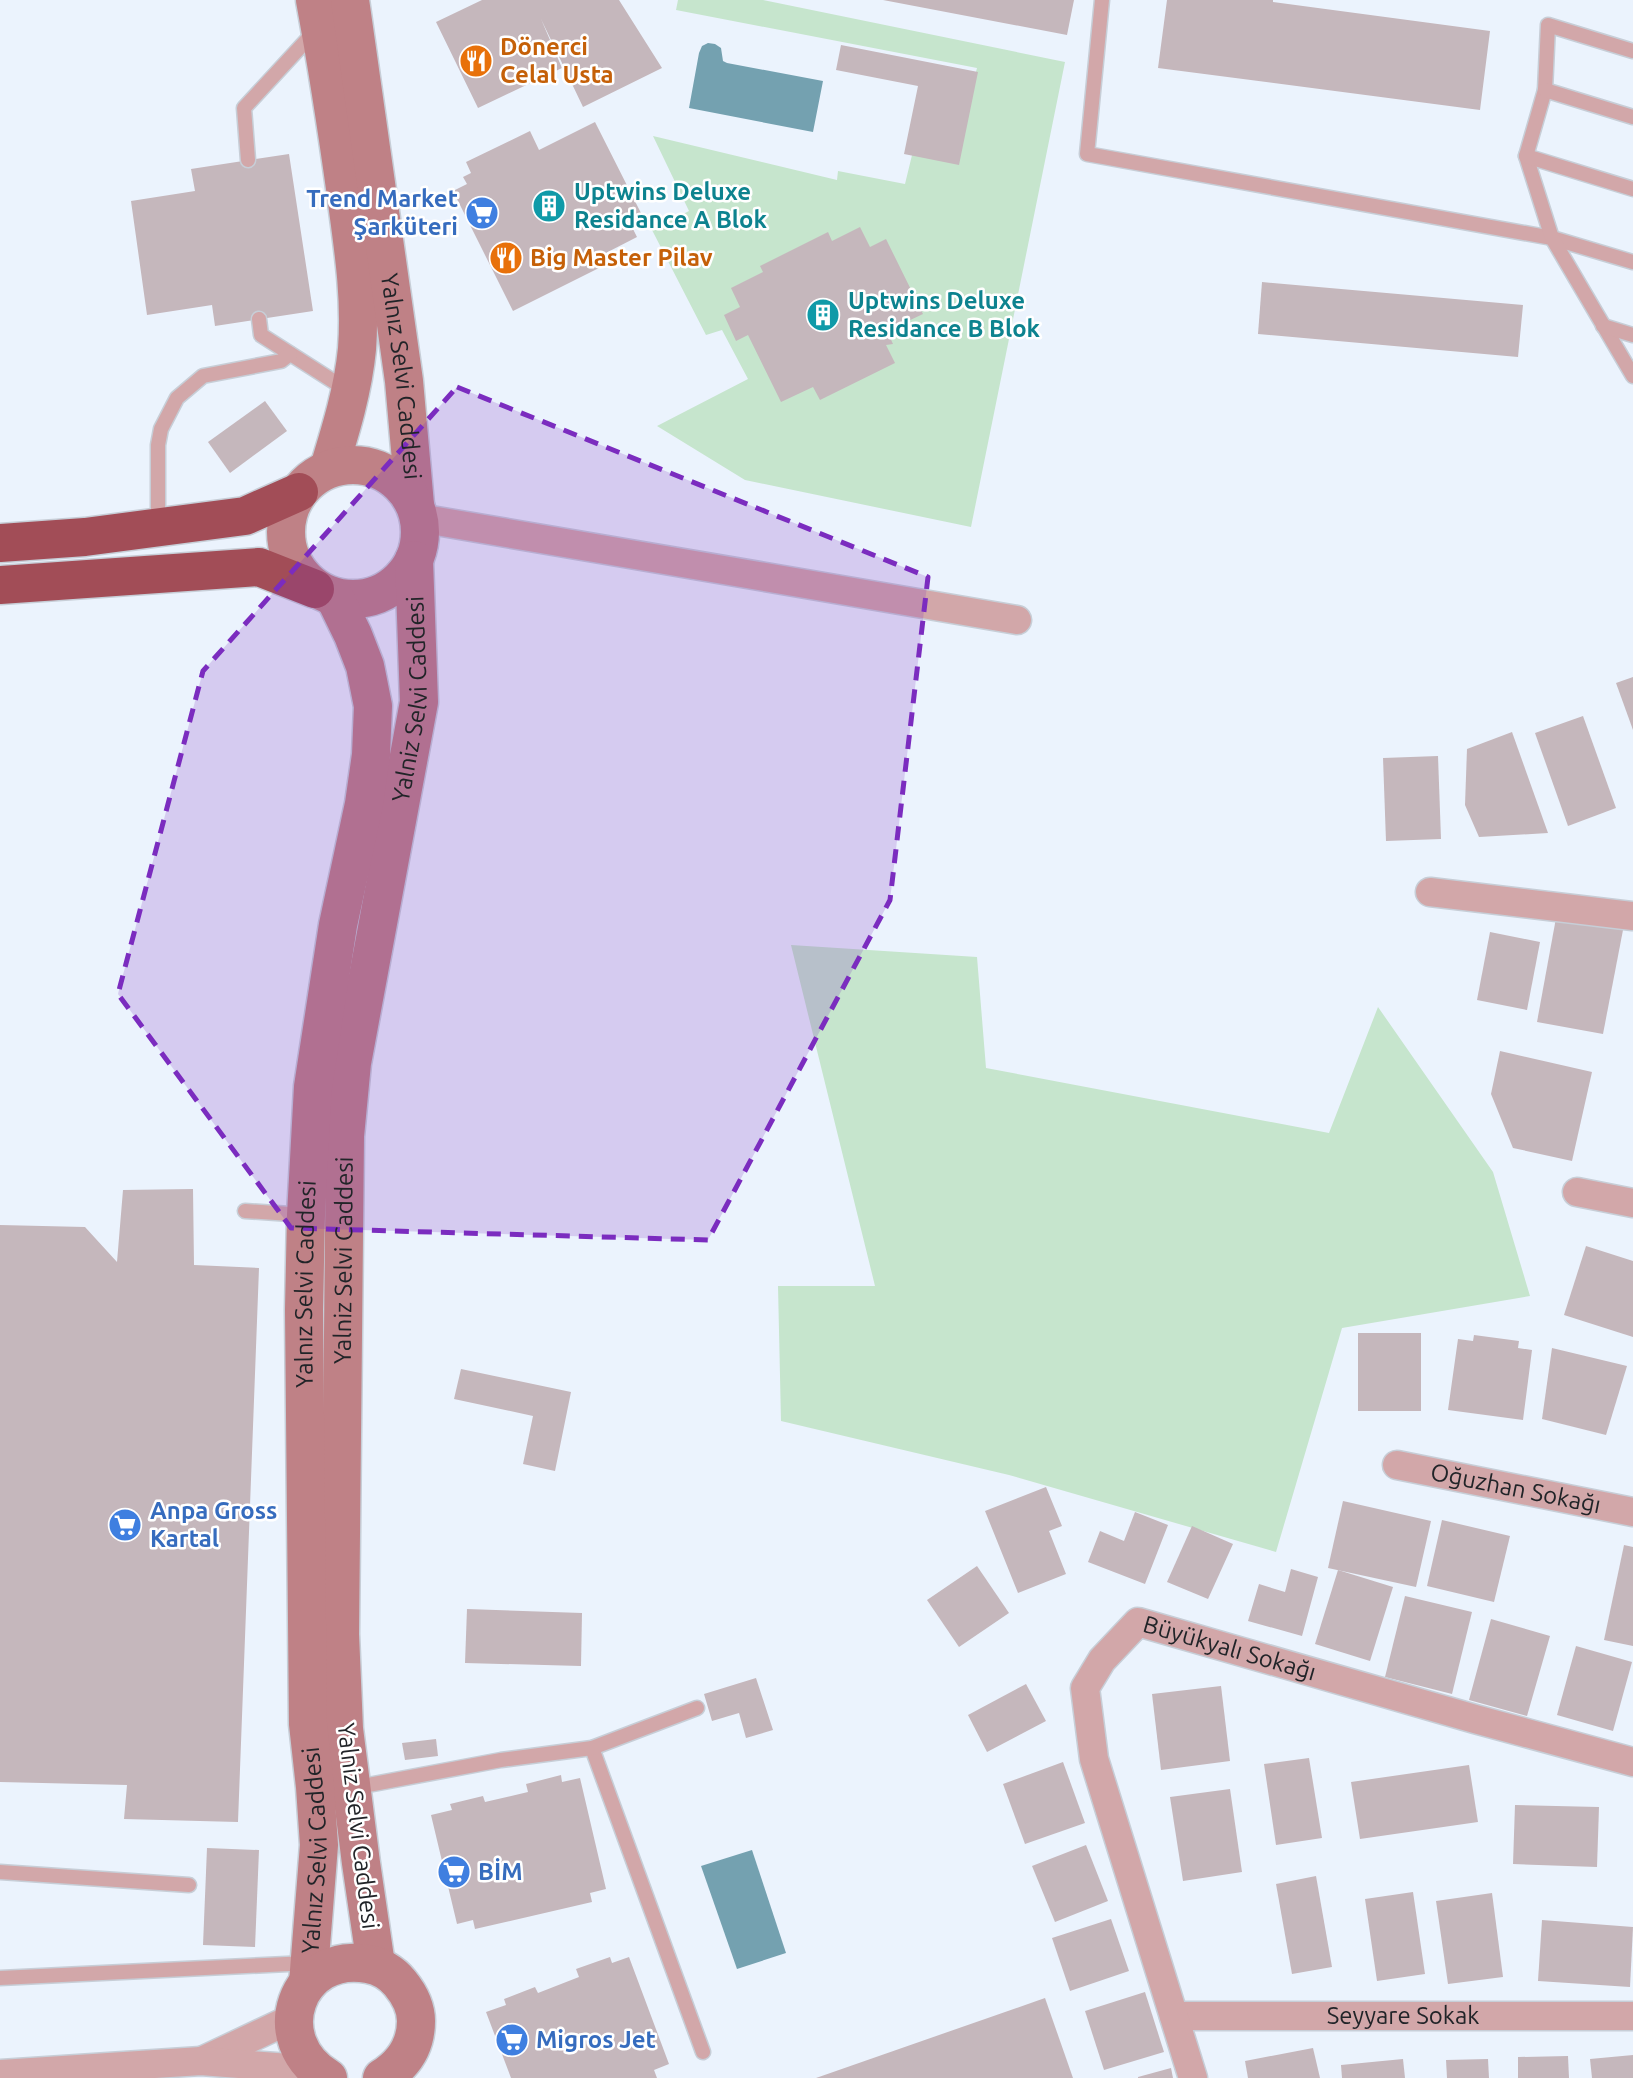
<svg xmlns="http://www.w3.org/2000/svg" width="1633" height="2078" viewBox="0 0 1633 2078" font-family="Ubuntu,sans-serif">
<rect width="100%" height="100%" fill="#ebf3fd"/>
<g fill="#c6e5cd">
<path d="M678,0H763L1065,62L971,527L745,480L657,426L748,379L722,330L706,335L652,230L689,211L653,136L837,180L838,171L905,184L913,151L954,155L977,68L676,10Z"/>
<path d="M791,945L977,957L986,1068L1329,1133L1378,1007L1493,1172L1530,1296L1342,1328L1276,1552L1009,1475L781,1421L778,1286H875Z"/>
</g>
<g fill="#74a1b0">
<path d="M708,43L715,44L721,48L723,61L727,63L823,81L813,132L689,108L699,53L702,46Z"/>
<path d="M752,1850L786,1953L737,1969L701,1866Z"/>
</g>
<g fill="#c5b7bc">
<path d="M482,0H619L662,68L583,107L541,19L562,68L478,108L436,22Z"/>
<path d="M883,0H1074L1067,35Z"/>
<path d="M1167,0H1273V2L1490,31L1480,110L1158,68Z"/>
<path d="M841,45L978,72L959,165L904,154L918,86L836,70Z"/>
<path d="M595,122L645,221L632,227L637,237L602,255L607,264L513,311L453,191L467,184L463,177L471,173L466,162L530,131L539,150Z"/>
<path d="M289,154L313,311L215,326L212,305L147,315L131,201L195,191L191,169Z"/>
<path d="M860,227L870,247L886,239L923,314L887,331L893,344L886,345L895,363L820,400L813,387L781,402L748,335L736,341L724,315L740,307L731,288L763,272L760,266L828,232L832,241Z"/>
<path d="M1262,282L1523,305L1518,357L1258,334Z"/>
<path d="M265,401L287,431L230,473L208,442Z"/>
<path d="M1633,677V730L1616,683Z"/>
<path d="M1583,716L1616,808L1568,826L1535,733Z"/>
<path d="M1512,732L1548,833L1479,837L1465,805L1467,749Z"/>
<path d="M1438,756L1441,839L1386,841L1383,758Z"/>
<path d="M1556,918L1623,930L1603,1034L1537,1022Z"/>
<path d="M1490,932L1540,942L1527,1010L1477,1000Z"/>
<path d="M1500,1051L1592,1072L1572,1161L1513,1148L1491,1094Z"/>
<path d="M193,1189L194,1265L259,1268L238,1822L124,1819L127,1785L0,1782V1225L85,1227L117,1262L123,1190Z"/>
<path d="M1586,1246L1633,1261V1337L1564,1315Z"/>
<rect x="1358" y="1333" width="63" height="78"/>
<path d="M1474,1335L1519,1341L1518,1348L1532,1350L1523,1420L1448,1410L1458,1339L1473,1341Z"/>
<path d="M1552,1348L1627,1366L1606,1435L1542,1419Z"/>
<path d="M461,1369L571,1392L555,1471L523,1464L533,1416L454,1399Z"/>
<path d="M1046,1487L1062,1526L1049,1531L1066,1574L1018,1593L985,1511Z"/>
<path d="M1343,1501L1431,1521L1416,1587L1328,1568Z"/>
<path d="M1135,1512L1168,1525L1145,1584L1088,1562L1100,1531L1124,1541Z"/>
<path d="M1442,1520L1510,1536L1494,1602L1427,1586Z"/>
<path d="M1192,1526L1233,1544L1208,1599L1167,1582Z"/>
<path d="M1624,1545L1633,1547V1646L1604,1640Z"/>
<path d="M977,1566L1009,1613L959,1647L927,1600Z"/>
<path d="M1291,1569L1318,1577L1302,1636L1248,1621L1259,1584L1285,1592Z"/>
<path d="M1338,1570L1393,1587L1370,1661L1315,1644Z"/>
<path d="M1405,1596L1472,1612L1452,1694L1385,1677Z"/>
<path d="M467,1609L582,1613L581,1666L465,1663Z"/>
<path d="M1491,1619L1550,1636L1527,1716L1469,1700Z"/>
<path d="M1576,1646L1632,1662L1613,1731L1557,1715Z"/>
<path d="M756,1678L773,1730L746,1738L739,1713L712,1721L704,1694Z"/>
<path d="M1026,1684L1046,1721L987,1752L968,1715Z"/>
<path d="M1221,1686L1230,1761L1161,1770L1152,1694Z"/>
<path d="M436,1739L438,1756L405,1760L402,1743Z"/>
<path d="M1309,1758L1322,1838L1276,1845L1264,1764Z"/>
<path d="M1063,1762L1085,1823L1025,1844L1003,1784Z"/>
<path d="M1469,1765L1478,1822L1360,1839L1351,1782Z"/>
<path d="M561,1775L562,1782L580,1778L606,1889L590,1893L592,1902L475,1929L473,1920L457,1924L431,1815L452,1810L450,1804L483,1796L485,1802L528,1792L526,1784Z"/>
<path d="M1230,1789L1242,1872L1183,1881L1170,1797Z"/>
<path d="M1515,1805L1599,1807L1597,1867L1513,1864Z"/>
<path d="M1086,1845L1108,1901L1055,1922L1032,1866Z"/>
<path d="M207,1848L259,1850L255,1947L203,1945Z"/>
<path d="M1316,1876L1332,1967L1292,1974L1276,1884Z"/>
<path d="M1413,1892L1425,1974L1377,1981L1365,1899Z"/>
<path d="M1492,1893L1503,1977L1448,1984L1436,1901Z"/>
<path d="M1111,1919L1129,1971L1070,1991L1052,1938Z"/>
<path d="M1542,1920L1633,1927L1630,1987L1538,1981Z"/>
<path d="M610,1957L612,1963L629,1957L669,2064L654,2070L657,2078H511L486,2012L506,2005L504,1999L535,1987L538,1993L579,1977L576,1969Z"/>
<path d="M1145,1992L1164,2052L1104,2070L1085,2011Z"/>
<path d="M1045,1998L1073,2078H816Z"/>
<path d="M1313,2048L1320,2078H1248L1245,2061Z"/>
<path d="M1633,2055V2078H1592L1590,2059Z"/>
<path d="M1568,2056L1569,2078H1518V2057Z"/>
<path d="M1403,2059L1405,2078H1342L1341,2065Z"/>
<path d="M1488,2059L1489,2078H1447L1446,2060Z"/>
<path d="M1171,2068L1173,2078H1138V2077Z"/>
</g>
<g fill="none" stroke-linecap="round" stroke-linejoin="round">
<defs>
<g id="lane">
<path d="M1102,0L1087,154L1552,238L1633,262"/>
<path d="M1633,51L1548,25L1545,90L1526,156L1552,238L1633,376"/>
<path d="M1545,90L1633,117"/>
<path d="M1526,156L1633,189"/>
<path d="M248,160L244,108L316,30"/>
<path d="M259,319L261,335L347,390"/>
<path d="M1603,326L1633,335"/>
<path d="M158,526V445L161,429L177,398L203,376L281,361L290,354"/>
<path d="M245,1211L305,1215"/>
<path d="M592,1748L703,2052"/>
<path d="M352,1788L501,1760L592,1748L697,1708"/>
<path d="M0,1872L189,1885"/>
<path d="M0,1978L308,1963"/>
</g>
<g id="street">
<path d="M419,518L1017,620"/>
<path d="M1430,892L1633,916"/>
<path d="M1577,1192L1633,1203"/>
<path id="s1" d="M1397,1465L1633,1512"/>
<path id="s2" d="M1174,2016H1633"/>
<path d="M204,2060L293,2018"/>
<path d="M0,2074L201,2061L315,2070"/>
<path id="s3" d="M1193,2078L1094,1759L1085,1688L1102,1660L1138,1622L1475,1719L1633,1762"/>
</g>
<g id="secondary">
<path d="M315,0C327,65 337,130 346,195C353,247 361,297 357,349C353,390 341,429 329,468"/>
<path id="s4" d="M350,0L404,381L415,505"/>
<circle cx="353" cy="532" r="67"/>
<path id="s5" d="M376,1965L361,1863L344,1729L340,1634L345,1136L352,1063L419,702L414,560"/>
<path id="s6" d="M308,1983L319,1845L315,1787L308,1724L304,1310L306,1215L313,1087L338,925L364,804L371,755L373,706L365,666L353,635L335,598"/>
<path d="M328,2078C265,2040 296,1951 368,1964C380,1966 392,1973 400,1983C409,1994 416,2006 416,2021C416,2047 403,2065 382,2078"/>
</g>
<g id="highway">
<path d="M0,543L85,537L245,516L299,492"/>
<path d="M0,585L259,567L315,589"/>
</g>
</defs>
<use href="#lane" stroke="#c7ced7" stroke-width="17"/>
<use href="#street" stroke="#c7ced7" stroke-width="31"/>
<use href="#secondary" stroke="#c7ced7" stroke-width="41"/>
<use href="#highway" stroke="#c7ced7" stroke-width="41"/>
<use href="#lane" stroke="#d2a7a9" stroke-width="14"/>
<use href="#street" stroke="#d2a7a9" stroke-width="28"/>
<use href="#secondary" stroke="#bf8186" stroke-width="38"/>
<use href="#highway" stroke="#a24d57" stroke-width="38"/>
</g>
<path fill="#7b2cbf" fill-opacity="0.2" stroke="#7b2cbf" stroke-width="5" stroke-dasharray="14 9" stroke-linejoin="round" d="M457,387L928,577L890,900L708,1240L291,1228L118,994L203,671Z"/>
<defs>
<symbol id="restaurant-disc" viewBox="-11 -11 22 22"><circle r="9.5" fill="#e8710a" stroke="#fff"/><path d="M-5-6h1v4h1v-4h1v4h1v-4h1v5L-1.5 .5V6h-2V.5L-5-1ZM5-6V6H3V1.5H1.5Q1.5-4 5-6Z" fill="#fff"/></symbol>
<symbol id="building-disc" viewBox="-11 -11 22 22"><circle r="9.5" fill="#0f9aa8" stroke="#fff"/><path d="M-4-6H4V6H1V3H-1V6H-4ZM-2.5-4.3h1.7v1.8h-1.7ZM.8-4.3h1.7v1.8H.8ZM-2.5-1h1.7V.8h-1.7ZM.8-1h1.7V.8H.8Z" fill="#fff"/></symbol>
<symbol id="supermarket-disc" viewBox="-11 -11 22 22"><circle r="9.5" fill="#3f7fe0" stroke="#fff"/><path d="M-6-5.5h2.5l.6 2H6L4.5 2H-2.5L-4.4-4H-6ZM-1.5 3.2a1.3 1.3 0 1 0 .1 0ZM3 3.2a1.3 1.3 0 1 0 .1 0Z" fill="#fff"/></symbol>
</defs>
<g fill-rule="evenodd">
<use href="#restaurant-disc" x="457" y="42" width="38" height="38"/>
<use href="#building-disc" x="530" y="187" width="38" height="38"/>
<use href="#supermarket-disc" x="463" y="194" width="38" height="38"/>
<use href="#restaurant-disc" x="487" y="239" width="38" height="38"/>
<use href="#building-disc" x="804" y="296" width="38" height="38"/>
<use href="#supermarket-disc" x="106" y="1506" width="38" height="38"/>
<use href="#supermarket-disc" x="435" y="1853" width="38" height="38"/>
<use href="#supermarket-disc" x="493" y="2021" width="38" height="38"/>
</g>
<g text-anchor="middle" stroke-width="5" stroke-linejoin="round" paint-order="stroke">
<g font-size="24" font-weight="bold" fill="#c56008" stroke="#fff" text-anchor="start">
<text x="500" y="55">Dönerci<tspan x="500" dy="28">Celal Usta</tspan></text>
<text x="530" y="266">Big Master Pilav</text>
</g>
<g font-size="24" font-weight="bold" fill="#0d838f" stroke="#fff" text-anchor="start">
<text x="574" y="200">Uptwins Deluxe<tspan x="574" dy="28">Residance A Blok</tspan></text>
<text x="848" y="309">Uptwins Deluxe<tspan x="848" dy="28">Residance B Blok</tspan></text>
</g>
<g font-size="24" font-weight="bold" fill="#366cbe" stroke="#fff" text-anchor="start">
<text x="458" y="207" text-anchor="end">Trend Market<tspan x="458" dy="28">Şarküteri</tspan></text>
<text x="150" y="1519">Anpa Gross<tspan x="150" dy="28">Kartal</tspan></text>
<text x="478" y="1880">BİM</text>
<text x="536" y="2048">Migros Jet</text>
</g>
<g font-size="24" fill="#212428" stroke="#fff">
<text dy="8" stroke="none"><textPath href="#s4" startOffset="380">Yalnız Selvi Caddesi</textPath></text>
<text dy="8" stroke="none"><textPath href="#s5" startOffset="1274">Yalniz Selvi Caddesi</textPath></text>
<text dy="8" stroke="none"><textPath href="#s5" startOffset="707">Yalniz Selvi Caddesi</textPath></text>
<text dy="8" stroke="none"><textPath href="#s6" startOffset="700">Yalnız Selvi Caddesi</textPath></text>
<text dy="8" stroke="none"><textPath href="#s1" startOffset="121">Oğuzhan Sokağı</textPath></text>
<text dy="8" stroke="none"><textPath href="#s3" startOffset="586">Büyükyalı Sokağı</textPath></text>
<text transform="translate(358 1826) rotate(83)" y="8">Yalniz Selvi Caddesi</text>
<text dy="8" stroke="none"><textPath href="#s6" startOffset="133">Yalnız Selvi Caddesi</textPath></text>
<text dy="8" stroke="none"><textPath href="#s2" startOffset="229">Seyyare Sokak</textPath></text>
</g>
</g>
</svg>
